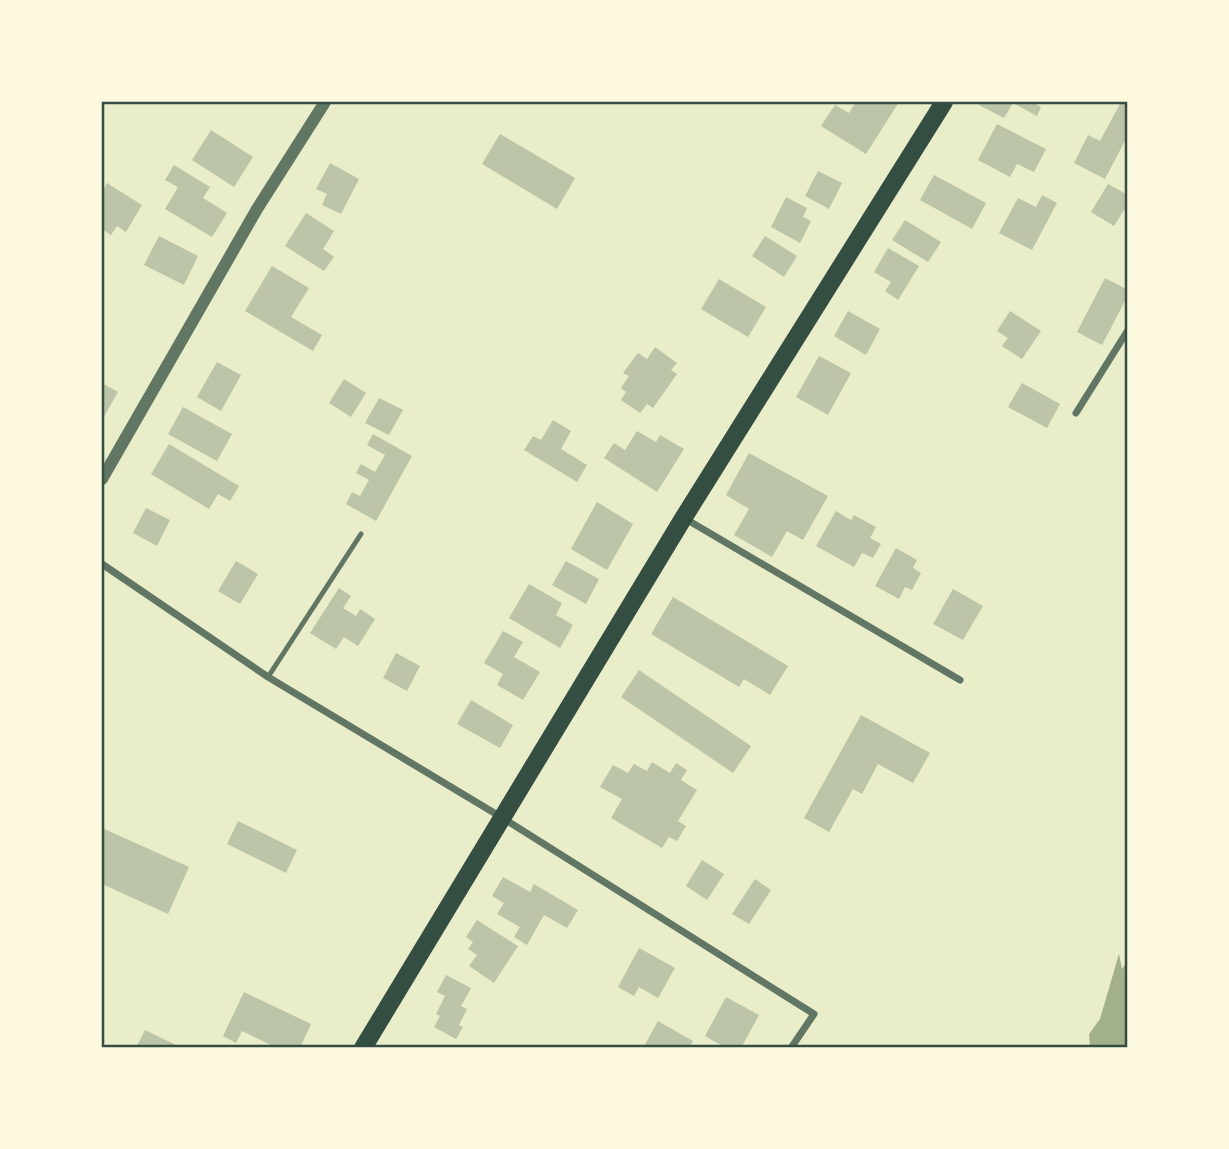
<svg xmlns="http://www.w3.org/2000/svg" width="1229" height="1149" viewBox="0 0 1229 1149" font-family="'IBM Plex Sans',sans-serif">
<rect width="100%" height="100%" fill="#e9edc9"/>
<path fill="#a3b18a" d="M1119,954L1122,969L1127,962V1047H1090L1089,1034L1100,1019Z"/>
<g fill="#bcc5a7">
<path d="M856,102H899L866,154L821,126L835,105L849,113Z"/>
<path d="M981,102H1031L1041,107L1037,116L1013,103L1004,118L979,105Z"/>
<path d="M1121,102H1128V135L1105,179L1074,163L1088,135L1100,141Z"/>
<path d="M997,124L1046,149L1034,172L1017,164L1010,177L978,160Z"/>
<path d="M211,130L253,157L234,187L192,160Z"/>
<path d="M500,134L575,178L557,209L482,164Z"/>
<path d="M330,163L359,179L341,214L322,205L327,194L316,189Z"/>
<path d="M174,165L210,187L203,198L227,213L212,237L165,209L178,187L165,180Z"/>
<path d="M818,171L842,183L829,209L805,196Z"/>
<path d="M934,175L986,203L972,229L920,200Z"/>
<path d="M107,183L142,205L126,232L117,226L111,235L102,229L104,217L102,216V192Z"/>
<path d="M1108,184L1128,195V212L1124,210L1114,226L1091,212Z"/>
<path d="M1042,195L1057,203L1032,250L999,233L1018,198L1036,207Z"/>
<path d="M786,197L807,208L803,217L811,221L800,243L771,227Z"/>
<path d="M306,213L334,231L323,249L334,257L324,271L285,246Z"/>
<path d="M905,220L941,242L928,262L892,240Z"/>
<path d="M159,236L198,256L184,285L144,265Z"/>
<path d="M765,236L797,256L784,277L752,256Z"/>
<path d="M888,248L919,266L898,300L885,291L891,282L874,272Z"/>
<path d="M272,266L309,288L291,317L322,335L313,351L245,311Z"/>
<path d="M1105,278L1128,290V295L1102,345L1077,332Z"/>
<path d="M719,279L766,307L748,337L701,309Z"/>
<path d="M848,311L880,329L866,355L834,336Z"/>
<path d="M1010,311L1041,331L1022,359L1002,346L1008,338L997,331Z"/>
<path d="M655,347L677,363L671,370L677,374L653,408L647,404L640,413L621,400L626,392L621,388L629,376L623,373L638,353L647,359Z"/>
<path d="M819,356L851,373L828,415L796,397Z"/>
<path d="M217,362L241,375L221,411L197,397Z"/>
<path d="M344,379L366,393L351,417L329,403Z"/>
<path d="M102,383L118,392L102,420Z"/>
<path d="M1022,383L1060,404L1047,428L1008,407Z"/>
<path d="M379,398L403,410L389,435L365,423Z"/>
<path d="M183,407L232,434L217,461L168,434Z"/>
<path d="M553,420L571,431L561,449L587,465L577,482L524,450L533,436L541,440Z"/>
<path d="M637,431L656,442L660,435L684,449L657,492L604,458L614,443L625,450Z"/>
<path d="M373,434L412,456L376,521L346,504L352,492L360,496L369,480L356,473L361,464L375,472L385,455L367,445Z"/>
<path d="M169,444L239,486L230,501L218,494L209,509L151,474Z"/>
<path d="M749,453L828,496L803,540L787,531L772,557L734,535L749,509L726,495Z"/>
<path d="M597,502L633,524L607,570L571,549Z"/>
<path d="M146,508L170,520L157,546L133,533Z"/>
<path d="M836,511L851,520L854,515L876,527L870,538L881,544L873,558L862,553L854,567L816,546Z"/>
<path d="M896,548L917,560L913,568L921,573L912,590L905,587L899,599L875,586Z"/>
<path d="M236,561L258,574L240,604L218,591Z"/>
<path d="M566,561L599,579L586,604L552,585Z"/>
<path d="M529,584L562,603L556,615L573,625L560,648L509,618Z"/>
<path d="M339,588L351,596L343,608L356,616L360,609L375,619L358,646L344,637L336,649L310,633Z"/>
<path d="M953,589L983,606L963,640L933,624Z"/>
<path d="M673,597L788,666L770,695L744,679L739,687L651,634Z"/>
<path d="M503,631L523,642L514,657L540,672L523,700L497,685L503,674L484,663Z"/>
<path d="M396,653L420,666L407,691L383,678Z"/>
<path d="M639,670L751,746L733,773L621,697Z"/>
<path d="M471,700L513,725L500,748L457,724Z"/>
<path d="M861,715L930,753L913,783L878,764L862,794L853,789L829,832L804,818Z"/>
<path d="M652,762L670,773L676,763L687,770L681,780L697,790L678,821L686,826L677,841L669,837L662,848L611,818L622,799L600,787L613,765L628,773L634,764L647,771Z"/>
<path d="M238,821L297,850L286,873L227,844Z"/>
<path d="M102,828L189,867L168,914L102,884Z"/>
<path d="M702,860L724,874L707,900L686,886Z"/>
<path d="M503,877L530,892L534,884L578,910L567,928L544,915L527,945L514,937L520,927L497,914L504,903L492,896Z"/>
<path d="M755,879L771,890L749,924L732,914Z"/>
<path d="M477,920L518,946L494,983L469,966L477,955L468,949L473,942L466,937Z"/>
<path d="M639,948L675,968L658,998L639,987L634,996L618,987Z"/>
<path d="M446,975L471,988L461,1006L467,1009L459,1025L463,1027L456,1039L434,1027L440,1016L436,1014L445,996L437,992Z"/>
<path d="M244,992L311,1024L300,1048H277L242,1031L236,1043L223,1036Z"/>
<path d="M726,997L759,1015L741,1048H726L705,1036Z"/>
<path d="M658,1021L693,1041L689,1048H643Z"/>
<path d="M145,1030L182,1048H136Z"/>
</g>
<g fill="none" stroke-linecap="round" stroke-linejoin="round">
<path stroke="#617663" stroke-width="5" d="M268,677L361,534"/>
<g stroke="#617663" stroke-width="7">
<path d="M1076,413L1128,330"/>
<path d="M684,518L960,680"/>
<path d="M102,564L268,677L501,817L814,1014L791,1048"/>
</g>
<path stroke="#617663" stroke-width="12" d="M102,479L257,209L325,102"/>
<path stroke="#344e41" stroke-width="18" d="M363,1048L684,517L944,102"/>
</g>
<rect width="1229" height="1149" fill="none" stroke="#fefae0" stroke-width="206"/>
<rect x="103" y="103" width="1023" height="943" fill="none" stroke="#344e41" stroke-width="2.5"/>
</svg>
